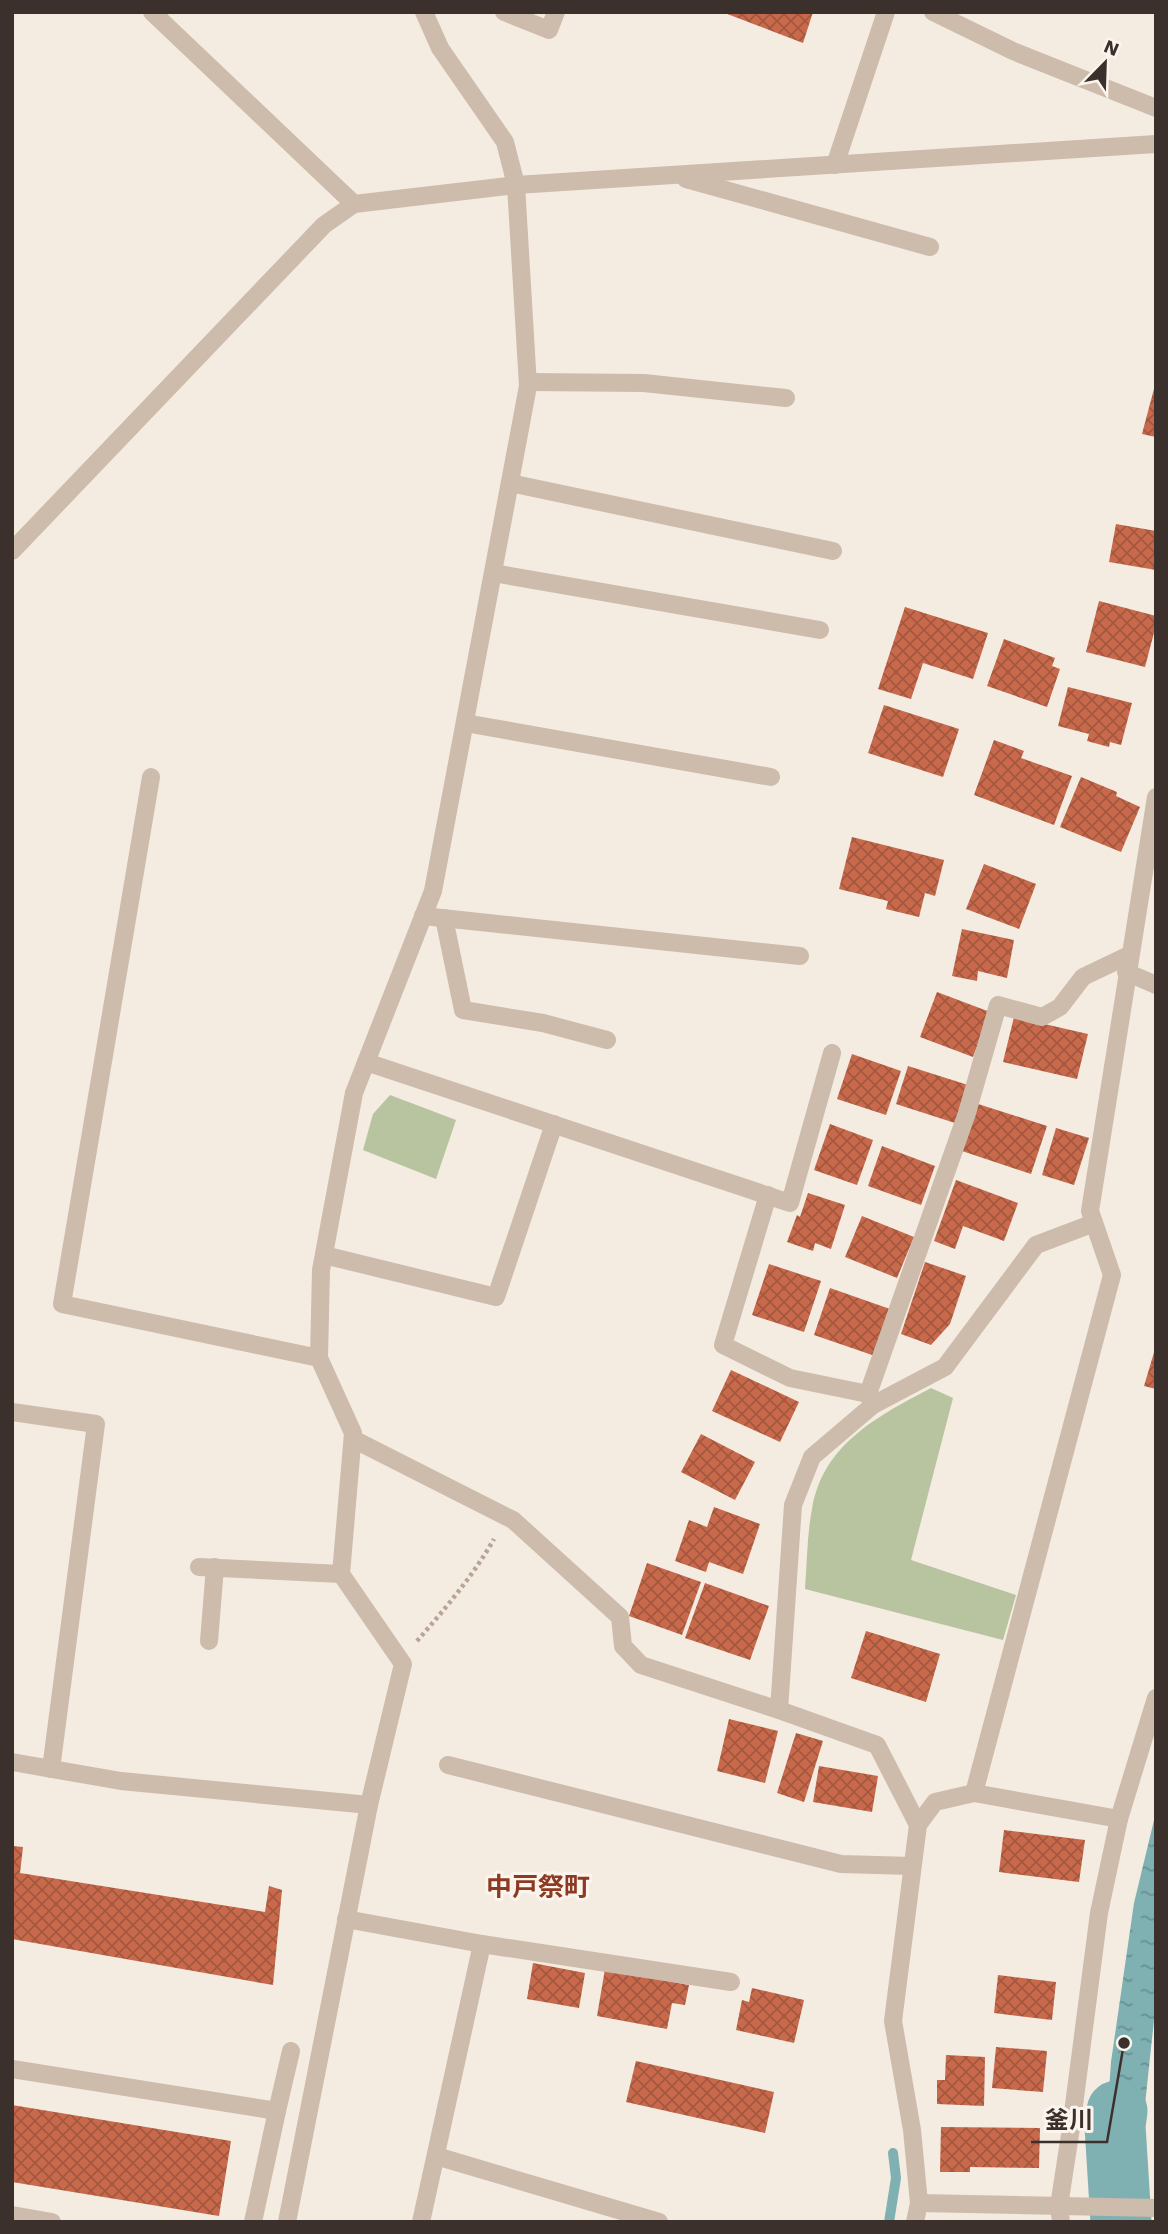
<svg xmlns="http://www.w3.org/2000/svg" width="1168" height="2234" viewBox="0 0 1168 2234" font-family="'Work Sans','Noto Sans JP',sans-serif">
<defs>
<pattern id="water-ripples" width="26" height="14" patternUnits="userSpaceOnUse" patternTransform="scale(1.75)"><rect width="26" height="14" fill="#7fb0b2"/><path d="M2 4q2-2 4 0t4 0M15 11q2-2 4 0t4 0" fill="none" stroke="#699091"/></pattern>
<pattern id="building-cross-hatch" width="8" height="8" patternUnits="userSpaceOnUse" patternTransform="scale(1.75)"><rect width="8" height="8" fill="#c8694b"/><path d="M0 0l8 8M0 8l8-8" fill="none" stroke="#a4573f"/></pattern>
</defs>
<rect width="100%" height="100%" fill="#f4ebe1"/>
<g fill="#b8c4a0">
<path d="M390,1095L456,1120L436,1179L363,1150L373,1114Z"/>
<path d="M931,1388L953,1398L911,1560L1016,1595L1003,1640L805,1589C807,1563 807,1535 812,1509C823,1444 878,1416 931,1388Z"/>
</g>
<path fill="url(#water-ripples)" d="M1156,1812V2001L1142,2133L1141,2194L1102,2193L1111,2062L1134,1903Z"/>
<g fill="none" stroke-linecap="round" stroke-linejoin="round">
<path stroke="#7fb0b2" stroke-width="10" d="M889,2222L896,2178L893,2153"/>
<path stroke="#7fb0b2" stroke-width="61" d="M1117,2111L1115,2126L1121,2222"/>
</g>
<g fill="url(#building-cross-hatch)">
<path d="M722,12H813L803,43Z"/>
<path d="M1155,385H1156V437L1142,434Z"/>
<path d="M1116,524L1156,531V570L1109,562Z"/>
<path d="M1099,601L1156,616V625L1145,667L1086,652Z"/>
<path d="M905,607L988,633L973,679L923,663L911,699L878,689Z"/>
<path d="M1004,639L1055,658L1052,666L1060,669L1047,707L987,686Z"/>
<path d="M1068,687L1132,703L1121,745L1110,742L1109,747L1087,741L1089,734L1058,726Z"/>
<path d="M884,705L959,729L943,777L868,753Z"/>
<path d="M994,740L1024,751L1021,758L1072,776L1054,825L974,795Z"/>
<path d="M1081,777L1117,792L1116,796L1140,807L1121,852L1060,827Z"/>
<path d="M852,837L944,860L935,896L925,893L919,917L886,909L888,901L839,889Z"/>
<path d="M984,864L1036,884L1019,929L966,909Z"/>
<path d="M962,929L1014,940L1007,978L978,971L977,981L952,976Z"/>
<path d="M937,992L990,1012L973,1057L920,1037Z"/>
<path d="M1014,1017L1088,1034L1077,1079L1003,1062Z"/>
<path d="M852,1054L901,1071L886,1115L837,1099Z"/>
<path d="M908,1066L968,1085L955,1123L896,1104Z"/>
<path d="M978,1104L1047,1126L1031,1174L962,1151Z"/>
<path d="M830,1124L873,1140L857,1185L814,1170Z"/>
<path d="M1056,1128L1089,1138L1074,1185L1042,1175Z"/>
<path d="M882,1146L935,1166L921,1205L868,1186Z"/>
<path d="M956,1180L1018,1203L1004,1241L963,1226L955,1249L934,1241Z"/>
<path d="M808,1193L845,1205L831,1249L815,1243L813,1251L787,1242L797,1215L800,1217Z"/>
<path d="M862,1216L914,1237L897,1278L845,1257Z"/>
<path d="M925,1262L966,1276L950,1324L931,1345L901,1334Z"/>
<path d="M769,1264L821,1281L804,1332L752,1315Z"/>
<path d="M830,1288L890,1309L875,1356L814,1335Z"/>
<path d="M1155,1349H1156V1389L1144,1386Z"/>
<path d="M731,1370L799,1402L780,1442L712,1411Z"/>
<path d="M701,1434L755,1462L735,1500L681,1472Z"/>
<path d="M714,1507L760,1524L743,1574L709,1562L706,1572L675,1561L689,1520L707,1527Z"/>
<path d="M647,1563L701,1582L682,1635L629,1616Z"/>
<path d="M705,1583L769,1606L750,1660L685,1638Z"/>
<path d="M866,1631L940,1654L926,1702L851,1678Z"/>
<path d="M729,1719L778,1731L765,1783L717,1771Z"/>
<path d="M796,1733L823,1741L804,1802L777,1793Z"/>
<path d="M819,1766L878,1776L872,1812L813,1802Z"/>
<path d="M1004,1830L1085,1840L1079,1882L999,1872Z"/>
<path d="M12,1846L23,1847L20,1873L265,1912L269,1886L282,1890L273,1985L12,1939Z"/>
<path d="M533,1963L585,1973L579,2008L527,1999Z"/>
<path d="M605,1969L689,1985L685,2005L672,2003L667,2029L597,2016Z"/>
<path d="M998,1975L1056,1982L1052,2020L994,2013Z"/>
<path d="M752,1988L804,2000L794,2043L736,2030L742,2000L749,2002Z"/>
<path d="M996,2047L1047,2051L1043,2092L992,2088Z"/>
<path d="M946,2055L985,2057L984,2106L937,2104V2080H945Z"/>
<path d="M636,2061L774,2092L765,2133L626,2102Z"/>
<path d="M12,2105L231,2141L219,2216L12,2182Z"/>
<path d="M941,2127L1040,2128L1039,2168L970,2167V2172H940Z"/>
</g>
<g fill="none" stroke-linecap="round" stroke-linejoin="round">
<path stroke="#b9a596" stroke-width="4.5" stroke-dasharray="3.5 3.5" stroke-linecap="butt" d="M417,1641C445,1609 473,1576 494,1539"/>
<g stroke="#cdbbac" stroke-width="18">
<path d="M152,12L354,204L516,185L1156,144"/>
<path d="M504,12L549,30L556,12"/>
<path d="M933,12L1013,51L1156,108"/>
<path d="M835,165L886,12"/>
<path d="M686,179L930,247"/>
<path d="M528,382L644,383L786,398"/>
<path d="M510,483L833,551"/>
<path d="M12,551L324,225L354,204"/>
<path d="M493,573L820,630"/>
<path d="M465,723L771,777"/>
<path d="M151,777L62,1304L319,1358"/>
<path d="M423,916L800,956"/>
<path d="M444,918L463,1010L543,1023L607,1040"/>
<path d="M1126,972L1156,985"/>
<path d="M366,1062L790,1203L832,1053"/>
<path d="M768,1195L723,1345L790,1378L868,1394"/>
<path d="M324,1255L496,1297L554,1124"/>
<path d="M873,1405L868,1394L967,1113L998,1005L1042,1017L1060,1007L1083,977L1129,955"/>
<path d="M12,1412L96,1424L51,1769"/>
<path d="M353,1439L513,1520L620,1617L623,1646L641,1665L779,1710L793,1505L812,1457L873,1405L945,1367L1036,1245L1094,1223"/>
<path d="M199,1567L341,1574"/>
<path d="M209,1641L215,1567"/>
<path d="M779,1710L877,1745L918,1825"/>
<path d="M12,1762L121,1781L369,1805"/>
<path d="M448,1765L841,1864L912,1866"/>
<path d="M1119,1819L974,1793L1112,1275L1090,1211L1156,797"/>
<path d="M346,1919L482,1944L731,1982"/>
<path d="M12,2069L277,2111L253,2222"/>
<path d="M277,2111L291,2051"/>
<path d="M436,2156L659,2222"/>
<path d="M919,2203L1156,2208"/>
<path d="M12,2215L52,2222"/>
<path d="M287,2222L369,1805L403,1664L341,1574L353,1433L319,1358L321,1270L354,1093L433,891L528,386L516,185L505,142L440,48L424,12"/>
<path d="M421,2222L482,1944"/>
<path d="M915,2222L919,2203L912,2130L893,2021L918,1825L935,1802L974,1793"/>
<path d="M1061,2222L1059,2206L1071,2128L1099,1913L1119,1819L1156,1698"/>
</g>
</g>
<g text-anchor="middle" stroke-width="6" stroke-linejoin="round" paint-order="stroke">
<g font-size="26" font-weight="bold" fill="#8c3b22" stroke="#fbf5ee">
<text x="538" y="1896">中戸祭町</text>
</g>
</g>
<path fill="none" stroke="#3b302b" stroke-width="2.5" d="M1124 2043L1107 2142H1031"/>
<circle fill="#3b302b" stroke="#fbf5ee" stroke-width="2.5" cx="1124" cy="2043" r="7"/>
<g font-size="24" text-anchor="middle" font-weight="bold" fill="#3b302b" stroke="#fbf5ee" stroke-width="6" stroke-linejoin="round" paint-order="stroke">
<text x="1069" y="2128">釜川</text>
</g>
<rect width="1168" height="2234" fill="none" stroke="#3b302b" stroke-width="28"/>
<g transform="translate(1105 63) rotate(23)" stroke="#fbf5ee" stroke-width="5" paint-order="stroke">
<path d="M0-5L12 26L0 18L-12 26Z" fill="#3b302b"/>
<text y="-10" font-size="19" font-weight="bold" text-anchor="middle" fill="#3b302b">N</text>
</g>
</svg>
